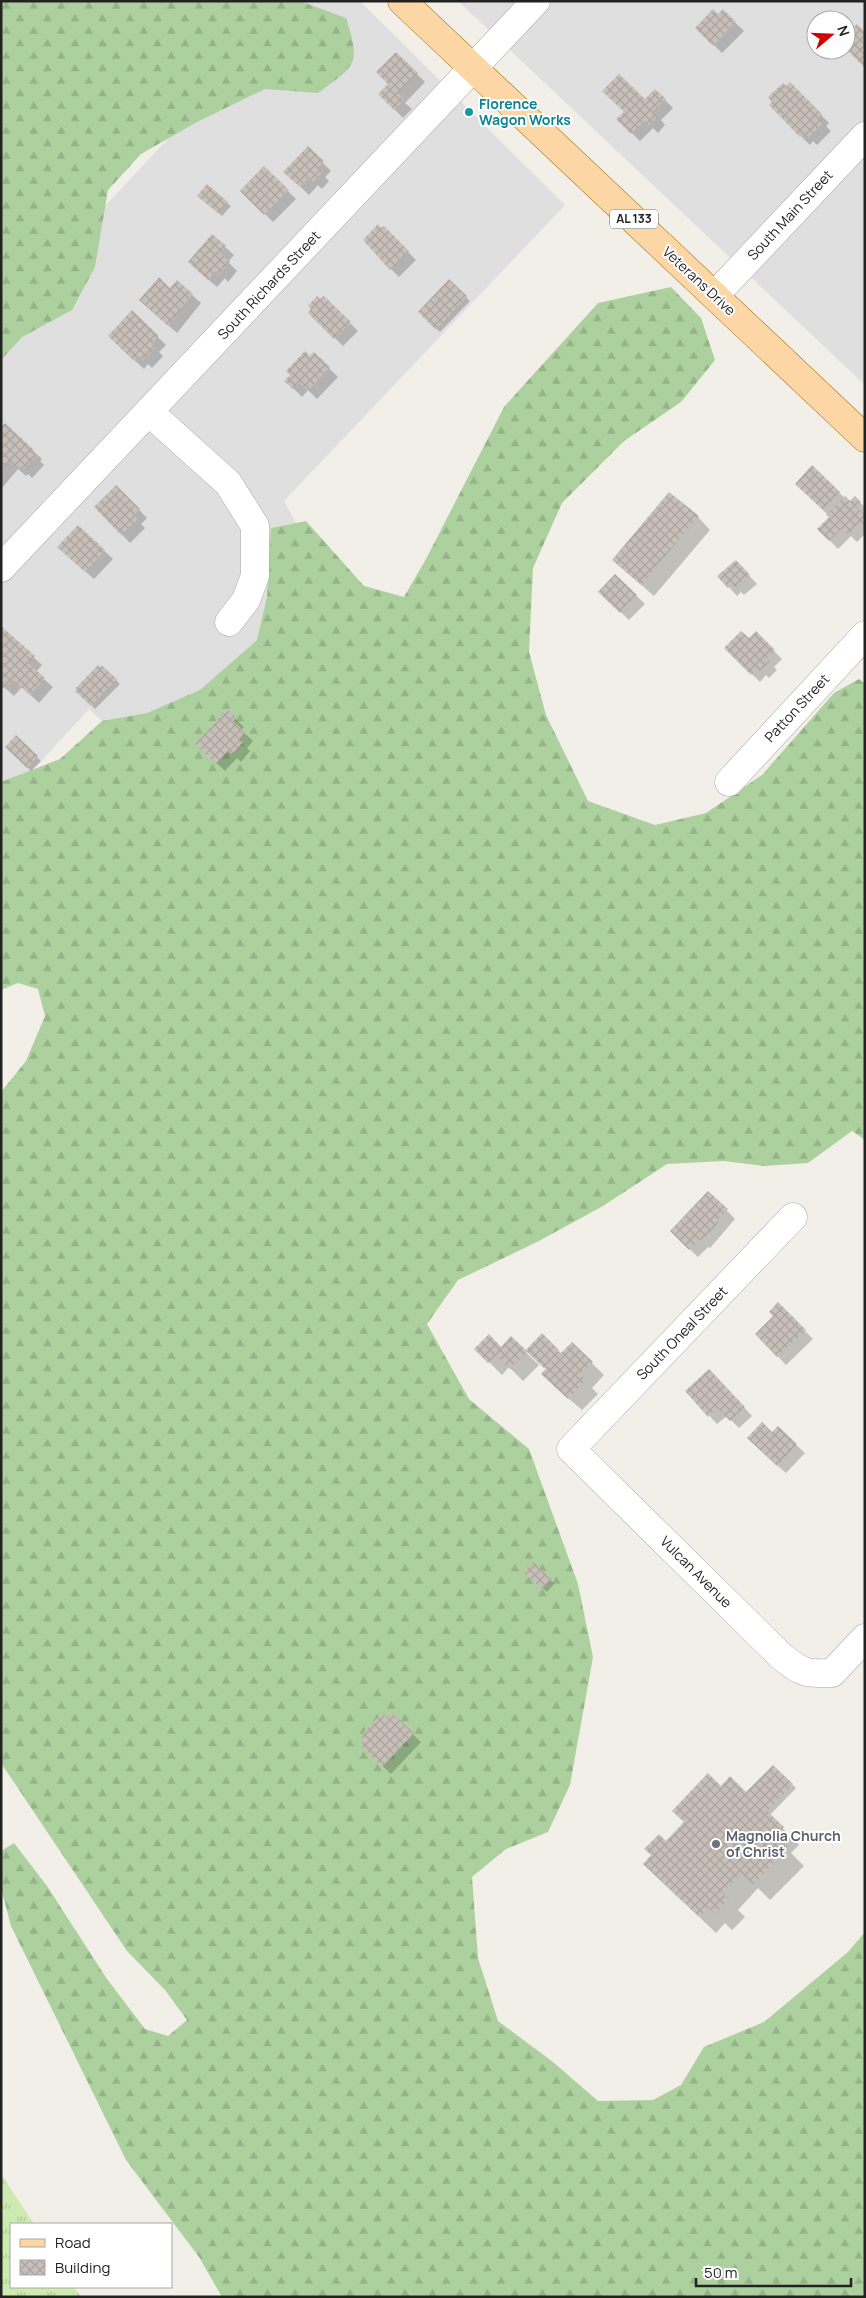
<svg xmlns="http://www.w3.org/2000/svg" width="866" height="2298" viewBox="0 0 866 2298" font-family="Manrope,sans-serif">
<defs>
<pattern id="grass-tufts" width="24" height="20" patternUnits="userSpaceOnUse" patternTransform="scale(1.25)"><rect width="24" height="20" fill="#cdebb0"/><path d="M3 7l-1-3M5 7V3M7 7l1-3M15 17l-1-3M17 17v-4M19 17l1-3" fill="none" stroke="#b0c997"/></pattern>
<pattern id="forest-firs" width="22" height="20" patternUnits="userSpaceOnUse" patternTransform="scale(1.25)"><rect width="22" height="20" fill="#add19e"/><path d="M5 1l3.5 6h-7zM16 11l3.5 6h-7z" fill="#95b388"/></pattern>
<pattern id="building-cross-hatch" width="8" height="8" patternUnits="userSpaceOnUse" patternTransform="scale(1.25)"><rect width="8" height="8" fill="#c7bfb8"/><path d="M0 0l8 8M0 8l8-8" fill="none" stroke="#aba49e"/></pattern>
</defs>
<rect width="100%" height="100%" fill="#f2efe9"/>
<g fill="#e0dfdf" fill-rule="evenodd">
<path d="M297,1H360L565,205L284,501L361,640L199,812L89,709L1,805V317Z"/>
<path d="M458,1H865V385L758,284ZM816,20H846V50H816Z"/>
</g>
<path fill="url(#grass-tufts)" d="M1,2174L34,2224H11V2287H74L81,2297H1Z"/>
<g fill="url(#forest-firs)">
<path d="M1,1H300L346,18C361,65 356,65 318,93L265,89L197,122L141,154L108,190L95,267L72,310L22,337L1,360Z"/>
<path d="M671,287L701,318L715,360L681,402L624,441L562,503L533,568L529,652L546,715L588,801L655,825L706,813L762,775L834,693L859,679L865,684V1140L852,1131L808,1163L764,1166L724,1161L667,1164L603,1206L537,1242L458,1280L427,1324L469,1399L529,1449L578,1584L593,1657L570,1785L548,1832L506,1849L472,1877L478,1958L498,2021L553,2062L598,2101L653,2100L681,2085L704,2047L764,2022L848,1952L865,1932V2297H222L199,2257L126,2160L11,1926L1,1888V1851L14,1843L47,1886L107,1979L145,2029L168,2036L187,2020L165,1990L127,1951L1,1763V1092L26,1061L45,1016L38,989L18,983L1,990V782L60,759L102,721L147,713L200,690L257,640L267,597L271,528L306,521L364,586L404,597L426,559L504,407L598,303Z"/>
</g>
<g fill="#0003">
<path d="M723,11L744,31L722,53L696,28Z"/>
<path d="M396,53L425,82L405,103L412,109L403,118L380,94L390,84Z"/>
<path d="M790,84L829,123L826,126L831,131L817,145L813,141L810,145L770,105Z"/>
<path d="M655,90L673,108L661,120L665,125L658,133L653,128L640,141L618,120L645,101Z"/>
<path d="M308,148L331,171L325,177L329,181L322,189L318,185L309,195L285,172Z"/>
<path d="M264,168L296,199L273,222L242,191Z"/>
<path d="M203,199L227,203L231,206L222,216Z"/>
<path d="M384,228L416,260L399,277L391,269L382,230Z"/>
<path d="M213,236L234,255L228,262L237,271L228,282L225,278L217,287L198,271Z"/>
<path d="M177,281L201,303L177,333L149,308Z"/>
<path d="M449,281L470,301L440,332L419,312Z"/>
<path d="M324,297L358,331L343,346L310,313Z"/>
<path d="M132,312L166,345L159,352L163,356L152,368L148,364L144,369L109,336Z"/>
<path d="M314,353L338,377L317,399L308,390L302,397L286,381Z"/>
<path d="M5,425L42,459L40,461L44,465L32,478L28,474L26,476L18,469L2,488L1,436Z"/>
<path d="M812,467L850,503L855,498L865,507V534L857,542L851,536L838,549L819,529L830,517L805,492Z"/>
<path d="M116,486L147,518L141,524L145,528L130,543L95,507Z"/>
<path d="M698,517L710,530L654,596L613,560Z"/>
<path d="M78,526L113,559L94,579L67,555Z"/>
<path d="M744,570L757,584L744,595L741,592L737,596L719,576Z"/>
<path d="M616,576L645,604L629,620L600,592Z"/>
<path d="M1,628L42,665L36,672L53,687L39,703L22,687L14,696L4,687L1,690Z"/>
<path d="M756,633L782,659L774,667L777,670L769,678L766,675L760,682L725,648L749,640Z"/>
<path d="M102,666L120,684L95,709L77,691Z"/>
<path d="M227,711L244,727L241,730L253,741L247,748L250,751L241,762L237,758L225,771L205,752Z"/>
<path d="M16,737L41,761L31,771L7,747Z"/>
<path d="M709,1192L735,1219L710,1248L708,1247L698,1257L671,1231Z"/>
<path d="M778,1304L813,1339L786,1365L756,1334L775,1316Z"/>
<path d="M542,1335L562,1354L572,1344L604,1375L592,1388L598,1394L582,1410L555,1387L547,1370L527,1350Z"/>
<path d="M511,1338L539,1365L523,1381L509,1367L502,1375L476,1349L501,1348Z"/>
<path d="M718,1379L752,1416L739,1428L727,1416L717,1424L687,1391Z"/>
<path d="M778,1428L805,1453L786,1473L757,1447Z"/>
<path d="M533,1563L554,1584L547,1592L525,1572Z"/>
<path d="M391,1714L421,1742L391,1774L370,1754L386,1719Z"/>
<path d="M773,1766L796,1788L770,1815L799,1845L791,1853L804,1866L770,1900L758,1888L738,1910L745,1917L732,1930L725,1923L716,1933L661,1880L666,1842L721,1787L747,1794Z"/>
</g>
<g fill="url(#building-cross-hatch)">
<path d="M713,9L718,14L723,9L736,22L713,46L695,28Z"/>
<path d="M857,24L865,32V68L846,49V35Z"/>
<path d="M396,52L418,73L398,93L404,100L394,110L378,94L388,84L376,72Z"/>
<path d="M619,74L645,99L655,89L666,99L653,111L658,116L649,125L644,121L631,134L616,119L624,112L602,91Z"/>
<path d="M790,82L822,114L819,117L824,122L808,138L804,133L800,137L769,105L772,102L768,97L783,83L786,86Z"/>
<path d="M308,146L324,161L318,168L322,172L313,182L309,177L300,187L283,172Z"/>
<path d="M264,166L289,190L264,215L240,191Z"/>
<path d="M207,184L228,202L218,213L197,196Z"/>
<path d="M378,224L381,228L384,226L409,251L390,270L363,240Z"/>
<path d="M212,234L226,246L220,253L230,262L219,274L216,271L208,280L188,262Z"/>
<path d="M159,277L170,288L177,280L193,294L168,326L139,300Z"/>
<path d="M449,279L467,296L436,330L418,312Z"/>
<path d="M317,296L320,299L324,296L351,322L334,339L308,313L311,309L308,306Z"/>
<path d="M132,310L159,336L152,343L156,347L143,360L139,356L134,361L108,336Z"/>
<path d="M305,351L310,356L314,352L330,367L308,391L299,383L293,389L284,381L290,375L286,371Z"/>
<path d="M5,423L34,450L32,452L36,456L23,470L19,466L17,468L9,462L1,471V427Z"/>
<path d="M812,465L840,492L823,510L795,484Z"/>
<path d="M116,485L140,509L134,515L138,519L121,535L94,507Z"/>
<path d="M669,492L699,516L641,585L612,560Z"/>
<path d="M845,496L850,501L855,496L861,502L856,506L865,515L863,520L865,524L860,528L857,525L848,535L841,529L829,541L817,529L829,517L826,515Z"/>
<path d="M78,525L105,550L85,572L57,547Z"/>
<path d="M736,560L750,575L735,588L732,584L728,588L717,576Z"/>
<path d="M615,574L637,595L620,613L598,592Z"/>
<path d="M1,626L35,656L28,663L45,678L30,695L13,680L5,689L1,685Z"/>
<path d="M741,631L749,638L756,631L775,650L767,658L770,661L760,671L757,668L751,675L724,648Z"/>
<path d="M98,665L100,667L101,665L117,679L91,706L75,691L76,688Z"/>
<path d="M227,709L236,717L233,721L245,732L239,739L243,742L232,754L228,751L216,764L195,744Z"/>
<path d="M16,735L38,756L27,768L5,747Z"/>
<path d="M708,1191L728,1209L717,1221L719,1222L701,1241L699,1239L689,1250L670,1231Z"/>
<path d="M778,1302L806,1330L777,1357L755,1334L773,1316L769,1312Z"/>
<path d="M542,1333L559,1350L557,1351L560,1354L572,1342L593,1362L580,1374L586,1380L568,1399L541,1374L553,1361L552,1360L544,1368L527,1352L510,1369L496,1355L488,1363L474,1349L489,1334L501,1347L511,1336L526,1350Z"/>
<path d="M709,1369L745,1407L730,1421L718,1408L708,1417L685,1391Z"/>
<path d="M762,1422L772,1432L778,1426L797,1444L777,1466L747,1438Z"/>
<path d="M533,1562L552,1579L542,1589L523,1572Z"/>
<path d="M391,1712L414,1733L382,1767L360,1745L365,1740L360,1736L382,1713L386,1717Z"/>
<path d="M773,1765L793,1784L767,1811L784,1827L775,1836L788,1848L753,1885L741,1873L722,1893L729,1899L715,1914L708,1908L699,1917L643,1864L651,1855L644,1849L659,1834L666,1841L684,1822L672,1811L708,1773L721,1786L730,1776L746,1792Z"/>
</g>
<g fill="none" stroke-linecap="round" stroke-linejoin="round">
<defs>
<g id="minor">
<path d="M715,295L865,136"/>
<path d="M149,412L228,483L255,526V576L246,600L229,622"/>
<path d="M1,568L536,1"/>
<path d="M729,782L865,635"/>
<path d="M793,1217L571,1449L781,1656C802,1673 805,1674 832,1673L865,1638"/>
</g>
<path id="major" d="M402,1L865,438"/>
</defs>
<use href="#minor" stroke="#a9a9a9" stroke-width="29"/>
<use href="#major" stroke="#a06b00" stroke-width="29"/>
<use href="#minor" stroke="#fff" stroke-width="28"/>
<use href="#major" stroke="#fcd6a4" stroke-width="28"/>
</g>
<circle fill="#0f9aa8" stroke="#fff" stroke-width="2" cx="469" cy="112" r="5"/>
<circle fill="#6b7280" stroke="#fff" stroke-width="2" cx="716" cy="1844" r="5"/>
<g text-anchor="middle" stroke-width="4" stroke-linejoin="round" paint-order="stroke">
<rect fill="#fff" stroke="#646464" stroke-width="1" x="610" y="209.5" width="48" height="19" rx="4"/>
<g font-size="12" font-weight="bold" fill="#222">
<text x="634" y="223">AL 133</text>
</g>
<g font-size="14" font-weight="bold" fill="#0d838f" stroke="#fff" text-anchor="start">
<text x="479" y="109">Florence<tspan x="479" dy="16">Wagon Works</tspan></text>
</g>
<g font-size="14" fill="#222" stroke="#fff">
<text transform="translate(790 215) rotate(-47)" y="5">South Main Street</text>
<text transform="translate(699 281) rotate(43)" y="5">Veterans Drive</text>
<text transform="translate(269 285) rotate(-47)" y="5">South Richards Street</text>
<text transform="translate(797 708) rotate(-47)" y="5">Patton Street</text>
<text transform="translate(682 1333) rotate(-46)" y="5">South Oneal Street</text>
<text transform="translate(696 1572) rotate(45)" y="5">Vulcan Avenue</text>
</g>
<g font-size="14" font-weight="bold" fill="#5b616d" stroke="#fff" text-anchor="start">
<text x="726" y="1841">Magnolia Church<tspan x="726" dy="16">of Christ</tspan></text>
</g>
</g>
<rect width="866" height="2298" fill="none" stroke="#222222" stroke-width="5"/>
<rect x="10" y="2223" width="162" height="65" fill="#ffffff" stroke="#a7a7a7"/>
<rect x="20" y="2239" width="25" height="8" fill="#fcd6a4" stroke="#a7a7a7"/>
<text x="55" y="2248" font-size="15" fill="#222222">Road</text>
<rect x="20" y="2260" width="25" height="15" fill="url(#building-cross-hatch)" stroke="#a7a7a7"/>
<text x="55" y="2273" font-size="15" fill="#222222">Building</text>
<g transform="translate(831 35) rotate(71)"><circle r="24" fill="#ffffff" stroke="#a7a7a7"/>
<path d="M0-4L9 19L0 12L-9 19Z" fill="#d40000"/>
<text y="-8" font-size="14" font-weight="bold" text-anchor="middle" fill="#222222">N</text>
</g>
<path d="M696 2278v8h155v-8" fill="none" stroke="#222222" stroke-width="2.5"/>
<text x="704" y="2278" font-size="15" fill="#222222" stroke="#ffffff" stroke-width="4" paint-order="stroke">50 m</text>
</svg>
